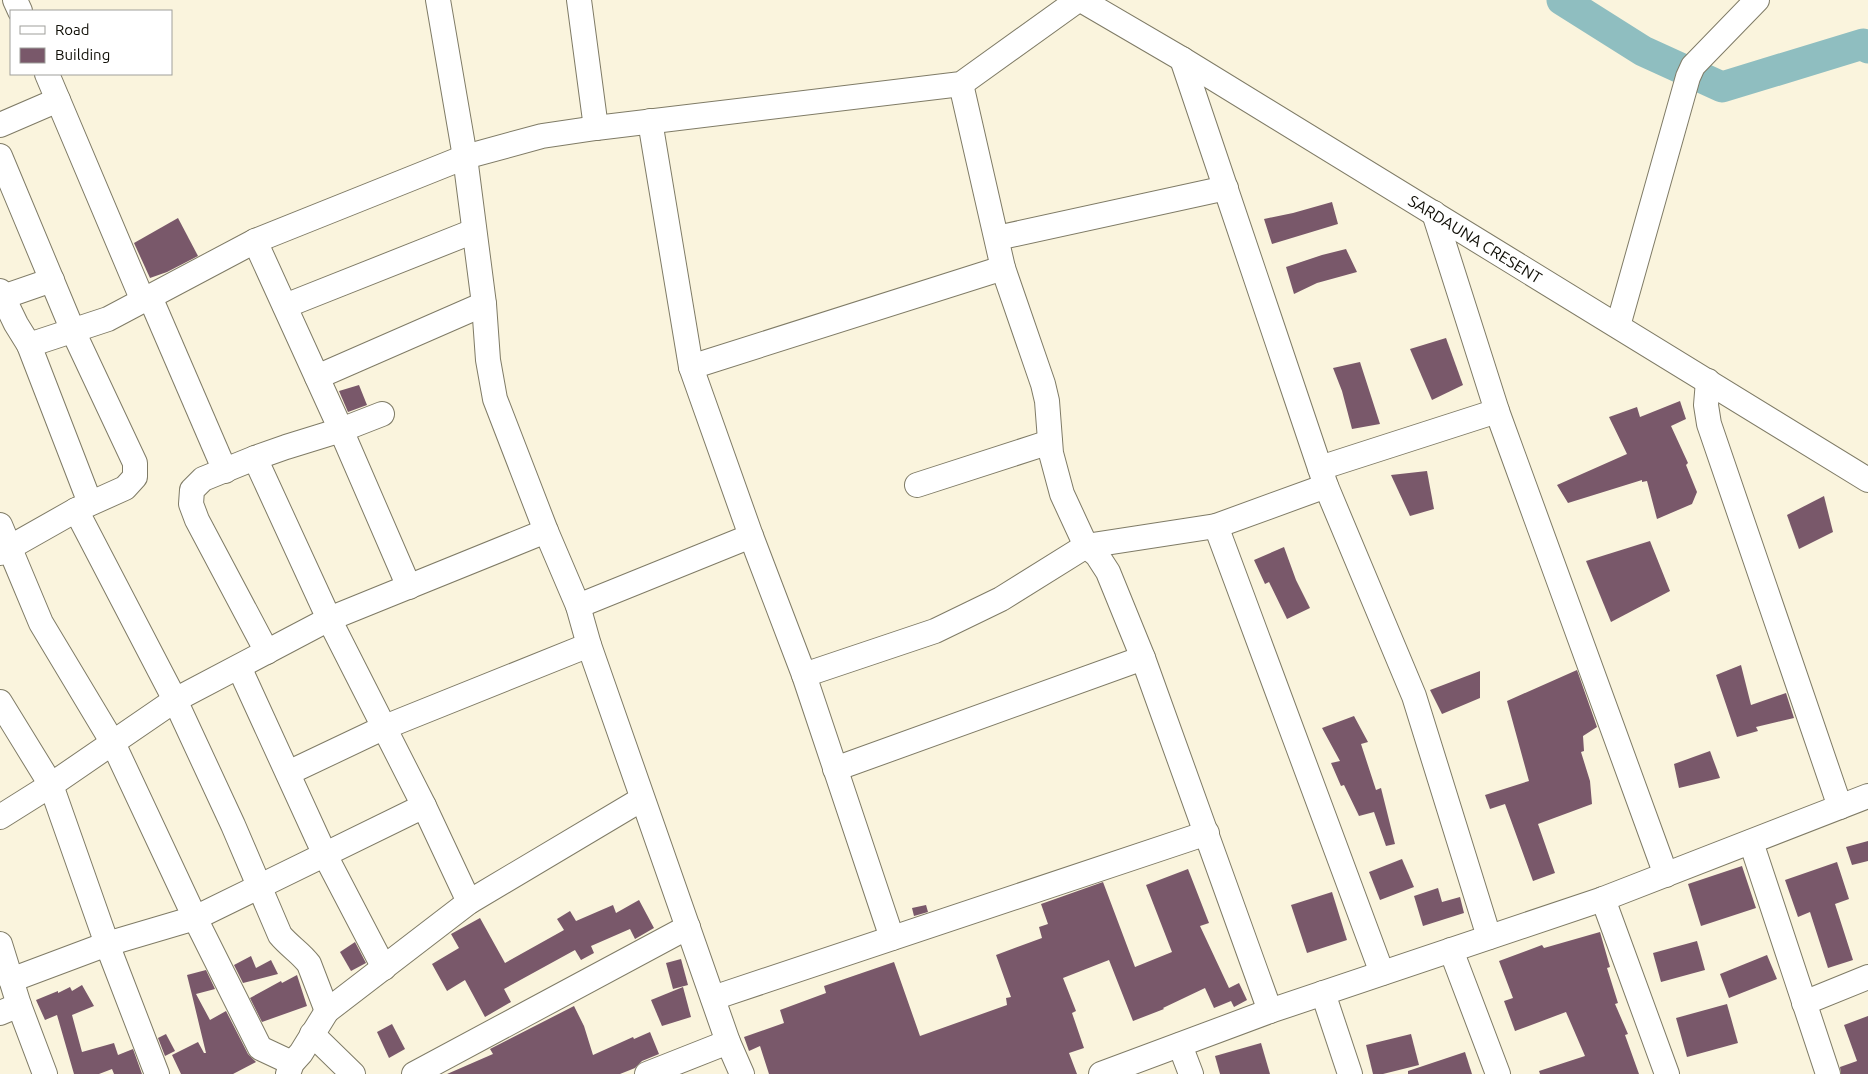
<svg xmlns="http://www.w3.org/2000/svg" width="1868" height="1074" viewBox="0 0 1868 1074" font-family="Ubuntu,sans-serif">
<rect width="100%" height="100%" fill="#faf4dd"/>
<g fill="none" stroke-linecap="round" stroke-linejoin="round">
<path stroke="#8fbec0" stroke-width="31" d="M1562,0L1643,51L1722,87L1863,44L1868,48"/>
</g>
<g fill="#79586a">
<path d="M1332,202L1338,224L1272,244L1264,219L1293,213Z"/>
<path d="M178,218L198,256L167,272L150,278L134,243Z"/>
<path d="M1346,249L1357,272L1317,283L1294,294L1286,267L1322,255Z"/>
<path d="M1446,338L1463,385L1432,400L1410,349Z"/>
<path d="M1360,362L1380,424L1352,429L1342,391L1333,368Z"/>
<path d="M359,385L367,405L348,412L339,391Z"/>
<path d="M1680,401L1686,419L1671,426L1688,463L1686,465L1697,492L1692,504L1657,519L1647,481L1642,482V480L1568,503L1557,485L1627,454L1609,417L1637,407L1640,417Z"/>
<path d="M1427,471L1434,509L1410,516L1391,475Z"/>
<path d="M1824,496L1833,532L1799,549L1787,515Z"/>
<path d="M1650,541L1670,591L1611,622L1586,561Z"/>
<path d="M1284,547L1296,580L1310,608L1287,619L1269,582L1265,584L1254,560Z"/>
<path d="M1741,665L1751,705L1786,693L1794,718L1756,727L1758,731L1737,737L1716,675Z"/>
<path d="M1577,670L1597,727L1583,736L1584,751L1581,752L1590,781L1592,804L1538,824L1555,873L1533,881L1505,804L1490,809L1485,795L1529,781L1507,701Z"/>
<path d="M1480,671V698L1442,714L1430,690Z"/>
<path d="M1354,716L1368,742L1361,744L1376,790L1381,788L1395,844L1386,846L1374,812L1359,816L1344,785L1341,786L1331,763L1340,761L1322,728Z"/>
<path d="M1710,751L1720,778L1679,788L1674,764Z"/>
<path d="M1868,841V861L1852,865L1846,847Z"/>
<path d="M1402,859L1414,887L1380,900L1369,872Z"/>
<path d="M1837,862L1849,899L1835,904L1853,960L1828,968L1810,912L1798,917L1785,880Z"/>
<path d="M1742,866L1756,908L1701,926L1688,884Z"/>
<path d="M1188,869L1209,923L1200,926L1229,988L1239,983L1247,1000L1234,1007L1231,1001L1214,1008L1205,988L1163,1008L1164,1009L1133,1021L1109,960L1063,978L1076,1011L1072,1013L1084,1048L1069,1053L1077,1074H769L760,1046L749,1051L744,1037L784,1023L780,1010L826,993L824,986L894,962L920,1036L1007,1005L1006,998L1011,997L996,955L1042,938L1039,927L1048,924L1041,904L1103,882L1135,967L1172,952L1146,885Z"/>
<path d="M1438,888L1442,902L1460,897L1464,913L1423,926L1414,896Z"/>
<path d="M1332,892L1347,940L1307,953L1291,905Z"/>
<path d="M639,900L654,928L635,939L630,929L591,946L594,953L581,960L575,950L504,989L511,1002L485,1017L465,980L447,991L432,964L459,948L451,934L480,918L505,963L564,930L557,919L570,911L576,921L613,905L616,913Z"/>
<path d="M926,905L928,912L914,916L912,908Z"/>
<path d="M1600,932L1610,967L1607,968L1618,1003L1615,1004L1628,1034L1625,1035L1639,1074H1540L1539,1071L1585,1056L1566,1012L1515,1031L1504,1001L1513,998L1499,961L1542,945L1544,948Z"/>
<path d="M1697,941L1705,970L1661,982L1653,953Z"/>
<path d="M355,942L366,963L351,971L340,952Z"/>
<path d="M1767,955L1777,979L1729,998L1720,974Z"/>
<path d="M251,956L256,968L271,960L278,974L243,983L234,965Z"/>
<path d="M681,959L688,985L673,989L666,963Z"/>
<path d="M206,970L215,989L196,994L210,1020L226,1011L248,1054L256,1062L233,1074H181L172,1055L198,1042L204,1053H206L192,995L193,994L192,995L187,975Z"/>
<path d="M297,975L307,1006L262,1022L250,998L281,981L282,983Z"/>
<path d="M82,985L94,1006L72,1015L82,1052L114,1043L118,1055L133,1049L142,1074H114L112,1069L99,1074H74L57,1015L45,1020L36,1000L58,991V993L70,987L72,991Z"/>
<path d="M683,987L691,1017L662,1026L651,1000Z"/>
<path d="M1727,1004L1738,1043L1687,1057L1676,1018Z"/>
<path d="M574,1006L584,1026L593,1055L633,1037L634,1039L650,1032L659,1054L642,1061L635,1068L620,1074H447L493,1054L490,1049Z"/>
<path d="M1868,1016V1074H1841L1840,1067L1857,1061L1844,1025Z"/>
<path d="M392,1024L405,1049L389,1058L377,1032Z"/>
<path d="M166,1034L175,1051L165,1056L158,1038Z"/>
<path d="M1411,1034L1419,1065L1383,1074H1373L1366,1045Z"/>
<path d="M1261,1043L1270,1074H1220L1215,1056Z"/>
<path d="M1465,1052L1472,1074H1408V1071Z"/>
</g>
<g fill="none" stroke-linecap="round" stroke-linejoin="round">
<defs>
<g id="minor">
<path d="M15,0L20,11"/>
<path d="M438,0L465,157L484,304L488,360L495,399L546,531L578,606L589,645L728,1042L742,1074"/>
<path d="M579,0L596,128"/>
<path id="s1" d="M1081,0L1182,59L1868,480"/>
<path d="M1182,59L1326,486L1414,696L1489,937"/>
<path d="M47,74L143,301"/>
<path d="M961,84L1003,268L1043,384L1047,401L1051,453L1062,494L1086,546L1097,555L1108,572L1143,658L1270,1011"/>
<path d="M650,121L691,367L751,536L804,675L892,938"/>
<path d="M0,125L58,100"/>
<path d="M0,156L73,331L135,463V477L125,488L76,510L0,553"/>
<path d="M1434,213L1497,411L1666,875"/>
<path d="M997,238L1226,188"/>
<path d="M255,241L341,430L409,587"/>
<path d="M0,291L16,324L29,345L90,503"/>
<path d="M3,297L52,280"/>
<path d="M150,297L225,471"/>
<path d="M285,306L474,231"/>
<path d="M1618,326L1688,77L1693,66L1757,0"/>
<path d="M29,345L108,319L255,241L465,157L542,136L596,128L961,84L1078,0"/>
<path d="M691,367L1003,268"/>
<path d="M317,377L484,304"/>
<path d="M1708,381L1706,405L1709,424L1840,807"/>
<path d="M255,458L329,619L424,806L469,902"/>
<path d="M1320,468L1497,411"/>
<path d="M917,485L1050,442"/>
<path d="M76,510L175,700L233,825L280,935C289,946 301,953 309,964L327,1011"/>
<path d="M0,525L41,623L113,743L195,918L260,1048L292,1063"/>
<path d="M1216,526L1382,973"/>
<path d="M578,606L751,536"/>
<path d="M267,652L197,520L191,504L192,490L203,479L255,458L286,447L341,430L382,414"/>
<path d="M239,667L325,855L384,968"/>
<path d="M804,675L935,631L1001,599L1086,546L1216,526L1326,486"/>
<path d="M0,702L51,785L107,944L157,1074"/>
<path d="M835,769L1143,658"/>
<path d="M288,773L385,727L589,645"/>
<path d="M0,817L51,785L175,700L329,619L546,531"/>
<path d="M1751,842L1828,1074"/>
<path d="M1603,899L1667,1074"/>
<path d="M0,944L19,1005L45,1074"/>
<path d="M1451,950L1498,1074"/>
<path d="M11,980L107,944L195,918L424,806"/>
<path d="M1323,993L1350,1074"/>
<path d="M713,998L1207,833"/>
<path d="M1804,1003L1868,977"/>
<path d="M0,1013L19,1005"/>
<path d="M312,1034L353,1074"/>
<path d="M1180,1045L1191,1074"/>
<path d="M288,1074L292,1063L301,1053L327,1011L469,902L642,799"/>
<path d="M414,1074L688,927"/>
<path d="M647,1074L728,1042"/>
<path d="M1101,1074L1270,1011L1603,899L1868,796"/>
</g>
</defs>
<use href="#minor" stroke="#7f7b66" stroke-width="26"/>
<use href="#minor" stroke="#fff" stroke-width="24"/>
</g>
<g text-anchor="middle" stroke-width="5" stroke-linejoin="round" paint-order="stroke">
<g font-size="16" fill="#0f0e06" stroke="#fff">
<text dy="6" stroke="none"><textPath href="#s1" startOffset="461">SARDAUNA CRESENT</textPath></text>
</g>
</g>
<rect x="10" y="10" width="162" height="65" fill="#ffffff" stroke="#9f9f9b"/>
<rect x="20" y="26" width="25" height="8" fill="#ffffff" stroke="#9f9f9b"/>
<text x="55" y="35" font-size="15" fill="#0f0e06">Road</text>
<rect x="20" y="48" width="25" height="15" fill="#79586a" stroke="#9f9f9b"/>
<text x="55" y="60" font-size="15" fill="#0f0e06">Building</text>
</svg>
